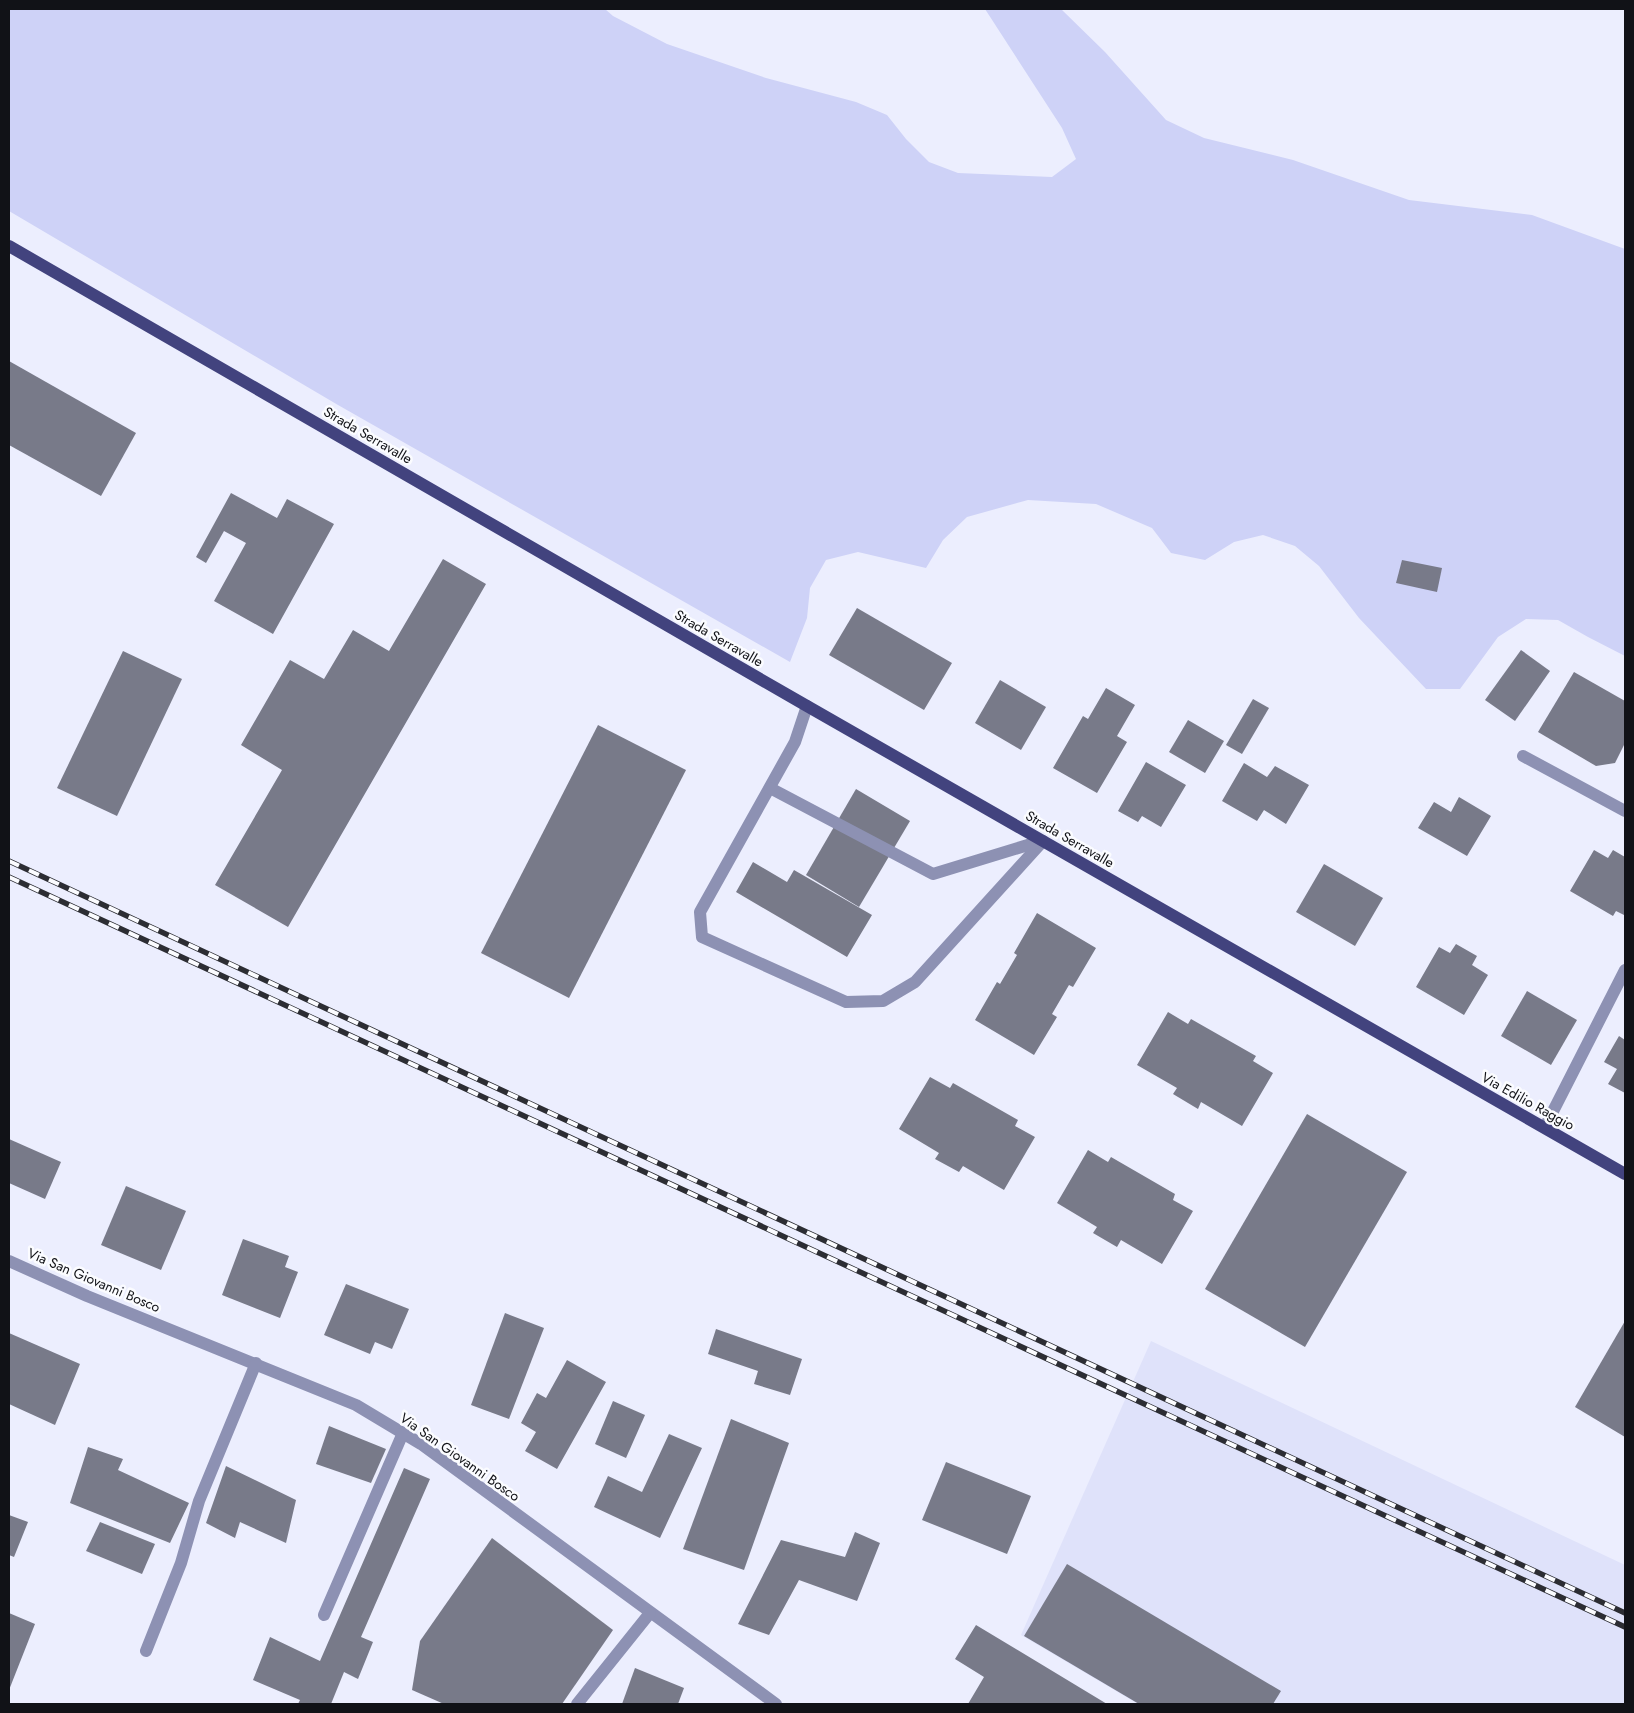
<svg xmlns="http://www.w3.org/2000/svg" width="1634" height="1713" viewBox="0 0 1634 1713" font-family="Jost,sans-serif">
<rect width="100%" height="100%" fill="#eceefe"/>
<path fill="#dfe2fa" d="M1151,1341L1625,1565V1704H1138L1021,1635Z"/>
<path fill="#ced2f7" d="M9,9H605L613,16L667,44L766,78L856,102L887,115L906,139L929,162L958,173L1052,177L1076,159L1062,128L985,9H1061L1105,52L1166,120L1204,138L1293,160L1409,200L1532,215L1625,249V656L1588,637L1558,620L1526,619L1498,637L1460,689H1426L1359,618L1319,566L1295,546L1263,535L1234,542L1205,560L1171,553L1152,528L1096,504L1028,500L967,517L943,540L926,568L858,552L826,560L810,588L807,618L790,662L338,405L9,211Z"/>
<g fill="#787a89">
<path d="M9,361L136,433L101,496L9,445Z"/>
<path d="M231,493L277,518L287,499L334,524L273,634L214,601L246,543L224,531L206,563L196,557Z"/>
<path d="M443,559L486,584L288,927L215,885L282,770L241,745L290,660L324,679L353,630L389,651Z"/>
<path d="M1402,560L1442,568L1437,592L1396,583Z"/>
<path d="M857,608L952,663L924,710L829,655Z"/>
<path d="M1521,650L1550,671L1515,721L1485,700Z"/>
<path d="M123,651L182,679L117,816L57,788Z"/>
<path d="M1574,672L1625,701V743L1615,763L1596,766L1538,732Z"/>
<path d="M1000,680L1046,707L1021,750L975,723Z"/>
<path d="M1106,688L1135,705L1117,736L1127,742L1097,793L1053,768L1083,716L1088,719Z"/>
<path d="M1253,699L1269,708L1242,754L1226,745Z"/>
<path d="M1188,720L1224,741L1205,773L1169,752Z"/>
<path d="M598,725L686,770L569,998L481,953Z"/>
<path d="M1146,762L1186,785L1161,827L1142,816L1138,822L1118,811Z"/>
<path d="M1244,763L1267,777L1275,766L1309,785L1286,824L1264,810L1257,821L1222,801Z"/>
<path d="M856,789L910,821L859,907L806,875Z"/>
<path d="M1459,797L1491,816L1467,856L1418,828L1434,802L1451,812Z"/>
<path d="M1594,850L1608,858L1613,850L1625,857V913L1624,915L1616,911L1613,916L1570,891Z"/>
<path d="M753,862L787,882L794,870L872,915L847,957L736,892Z"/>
<path d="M1324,864L1383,898L1355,946L1296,912Z"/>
<path d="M1037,913L1096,948L1073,987L1069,985L1052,1014L1057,1017L1034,1055L975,1020L997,982L1000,984L1017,955L1014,953Z"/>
<path d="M1456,944L1477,956L1472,965L1488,975L1464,1015L1416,987L1439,947L1450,953Z"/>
<path d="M1527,991L1577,1020L1551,1065L1501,1036Z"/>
<path d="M1168,1012L1188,1024L1191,1019L1256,1056L1253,1061L1273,1073L1242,1126L1201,1102L1198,1109L1173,1094L1177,1088L1137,1065Z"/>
<path d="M1619,1036L1625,1040V1093L1608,1084L1617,1069L1604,1062Z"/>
<path d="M930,1077L950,1088L953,1083L1018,1120L1015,1126L1035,1137L1004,1190L963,1166L959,1172L935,1159L939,1153L899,1129Z"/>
<path d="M1307,1114L1407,1172L1305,1347L1205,1289Z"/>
<path d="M9,1139L61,1162L45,1199L9,1183Z"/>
<path d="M1088,1150L1108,1162L1111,1157L1175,1194L1173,1200L1193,1211L1162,1264L1121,1240L1117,1247L1093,1233L1097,1227L1057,1203Z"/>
<path d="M126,1186L186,1211L161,1270L101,1245Z"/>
<path d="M243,1239L289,1256L285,1267L298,1272L280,1318L222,1295Z"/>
<path d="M346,1284L409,1309L392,1349L375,1342L370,1354L324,1335Z"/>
<path d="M505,1313L544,1328L509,1419L471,1405Z"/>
<path d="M1625,1321V1437L1575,1407Z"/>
<path d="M716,1329L802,1359L790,1395L754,1384L758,1371L708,1354Z"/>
<path d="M9,1333L80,1364L55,1425L9,1404Z"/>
<path d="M567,1360L606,1382L557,1469L525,1451L536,1432L521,1423L537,1393L546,1398Z"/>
<path d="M613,1401L645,1415L626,1458L595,1444Z"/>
<path d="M731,1419L789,1443L744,1570L683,1549Z"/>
<path d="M329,1426L386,1449L371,1483L316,1464Z"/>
<path d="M669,1434L702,1448L660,1538L594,1507L608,1476L642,1492Z"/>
<path d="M88,1447L123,1459L118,1470L189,1503L170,1543L70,1503Z"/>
<path d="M946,1462L1031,1496L1007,1554L922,1520Z"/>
<path d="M226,1466L296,1500L286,1543L240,1522L235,1538L206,1523Z"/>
<path d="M404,1468L430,1479L361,1637L373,1642L358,1679L344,1672L331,1704H298L300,1700L253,1680L270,1637L320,1661Z"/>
<path d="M9,1515L28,1522L14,1557L9,1555Z"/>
<path d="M100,1522L155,1544L142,1574L86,1551Z"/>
<path d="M855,1532L880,1543L857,1601L799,1580L769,1635L738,1624L781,1540L845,1557Z"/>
<path d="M492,1538L613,1630L562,1704H444L412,1690L420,1641Z"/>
<path d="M1067,1564L1281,1691L1273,1704H1139L1024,1636Z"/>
<path d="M9,1613L35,1624L9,1690Z"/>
<path d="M976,1625L1107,1704H968L984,1677L955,1659Z"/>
<path d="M635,1668L684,1688L678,1704H622Z"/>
</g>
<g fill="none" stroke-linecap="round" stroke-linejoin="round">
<g stroke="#8d91b3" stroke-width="12">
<path d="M807,706L795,742L700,912L702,937L846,1002L883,1001L915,982L1043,841"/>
<path d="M1523,756L1625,811"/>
<path d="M770,788L933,874L1041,841"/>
<path d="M1545,1127L1625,970"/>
<path d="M9,1261L87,1296L356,1405L421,1444L776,1704"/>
<path d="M324,1615L403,1433"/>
<path d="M146,1651L181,1563L199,1501L256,1363"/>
<path d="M577,1704L650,1613"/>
</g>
<path stroke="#42437e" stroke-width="12" d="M9,246L807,706L1625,1174"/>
<defs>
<g id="rail">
<path d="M9,861L1625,1613"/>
<path d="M9,877L1625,1627"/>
</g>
</defs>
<use href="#rail" stroke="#2c2d33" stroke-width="5.5"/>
<use href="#rail" stroke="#fbfcff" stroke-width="4" stroke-dasharray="11" stroke-linecap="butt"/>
</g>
<g text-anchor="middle" stroke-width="5" stroke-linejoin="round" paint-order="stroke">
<g font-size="14" fill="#111217" stroke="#fbfcff">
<text transform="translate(368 435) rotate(30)" y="5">Strada Serravalle</text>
<text transform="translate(719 638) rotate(30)" y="5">Strada Serravalle</text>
<text transform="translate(1070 839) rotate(30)" y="5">Strada Serravalle</text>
<text transform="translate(1528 1101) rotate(29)" y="5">Via Edilio Raggio</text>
<text transform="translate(94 1280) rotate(23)" y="5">Via San Giovanni Bosco</text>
<text transform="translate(460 1457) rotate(35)" y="5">Via San Giovanni Bosco</text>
</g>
</g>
<rect width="1634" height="1713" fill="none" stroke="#111217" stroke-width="20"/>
</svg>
